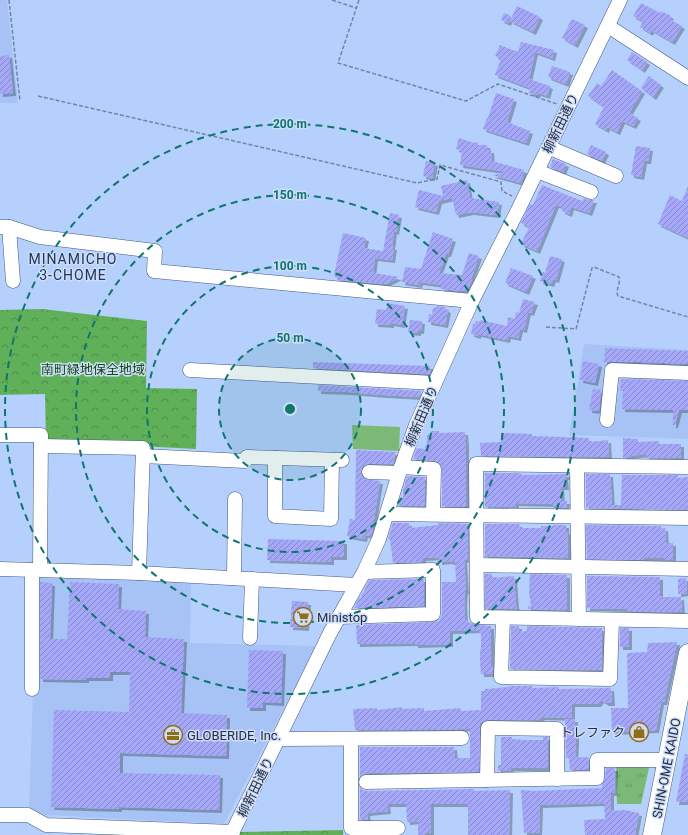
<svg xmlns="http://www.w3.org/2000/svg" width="688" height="835" viewBox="0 0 688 835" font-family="Roboto,'Noto Sans JP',sans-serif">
<defs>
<pattern id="grass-tufts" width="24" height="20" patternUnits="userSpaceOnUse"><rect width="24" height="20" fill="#7bba76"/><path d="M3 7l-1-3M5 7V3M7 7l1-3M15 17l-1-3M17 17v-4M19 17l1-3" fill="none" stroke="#659862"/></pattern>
<pattern id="forest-crowns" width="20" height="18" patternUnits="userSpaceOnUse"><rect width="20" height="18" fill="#5fb059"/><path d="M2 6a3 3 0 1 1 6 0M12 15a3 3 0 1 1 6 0" fill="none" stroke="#4e904b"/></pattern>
<pattern id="building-hatch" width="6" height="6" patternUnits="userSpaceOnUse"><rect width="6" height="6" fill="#a5a7f9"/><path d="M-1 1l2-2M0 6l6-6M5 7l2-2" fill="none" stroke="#8688cb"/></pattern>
<filter id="shadow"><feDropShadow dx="3" dy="3" stdDeviation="0" flood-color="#0004"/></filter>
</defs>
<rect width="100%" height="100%" fill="#b6d0fe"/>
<g fill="#a7c3f6">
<path d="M0,0H7L18,103H0Z"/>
<path d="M584,344L688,350V439L569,435Z"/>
<path d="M37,576L191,580L190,643L316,646L224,824L44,815L29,808Z"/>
</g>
<path fill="url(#grass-tufts)" d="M650,764L641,804H617L616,765Z"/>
<g fill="url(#forest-crowns)">
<path d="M42,309L147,321L146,388L197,389L196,449L46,441L45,394L0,395V310Z"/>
<path d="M343,830V835H238L240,832Z"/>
</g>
<path fill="#7bba76" d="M352,425L400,427L399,451L353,449Z"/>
<g fill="url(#building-hatch)" filter="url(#shadow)">
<path d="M641,3L660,13L661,11L671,16L669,19L682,26L672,42L651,30L650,33L640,27L643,21L633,16Z"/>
<path d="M517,6L540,17L533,32L510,21Z"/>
<path d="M504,13L511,16L508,23L501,20Z"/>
<path d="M572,19L585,25L575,45L562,38Z"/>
<path d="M521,42L554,50L552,58L535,52L529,79L550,86L547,96L538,93L537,95L529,93L530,88L495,75L501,59L495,56L500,45L518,52Z"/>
<path d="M632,52L647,62L642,70L627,60Z"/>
<path d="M9,55L13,93L0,94V56Z"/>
<path d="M552,66L570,72L566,84L548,77Z"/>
<path d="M612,70L642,91L629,113L638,118L633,126L622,121L617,132L607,127L606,130L595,124L604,107L588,96L597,83L601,86Z"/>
<path d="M649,76L661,85L653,97L641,88Z"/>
<path d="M496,93L514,99L507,122L530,131L526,143L483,129L487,118H488Z"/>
<path d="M459,138L474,143L478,142V145H487L488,150H491L492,161L524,170L521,183L492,175L508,172L460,165L462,151L456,149Z"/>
<path d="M591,145L606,152L602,161L587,154Z"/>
<path d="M636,146L650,148L648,161H644L641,177L631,175Z"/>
<path d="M553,159L566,164L563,172L550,167Z"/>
<path d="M426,161L435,163L432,178L423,176Z"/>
<path d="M467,180L470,198L499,202L497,215L471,212L456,215L452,198L439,201L436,212L415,207L419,190L443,196L441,186Z"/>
<path d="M542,185L582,201L584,198L588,200H594L589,213L571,207L569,214L562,211L563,207L556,205L537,251L521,244L529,227L521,223L530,204L533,205Z"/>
<path d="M688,186V238L658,224L670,195L682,201Z"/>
<path d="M390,213L399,215L396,232L394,231L392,247H394L392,260L375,258L373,273L399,277L386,284L338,280L334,275L343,233L366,238L364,248L383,251Z"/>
<path d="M433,232L453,239L448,254H446L439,273L462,275L469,253L479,256L471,279H472L467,291L462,290L461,291L441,289L442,285L420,282L419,285L402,282L405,267L421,269Z"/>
<path d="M550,256L562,259L556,280L553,279L551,284L540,281L543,272L545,273Z"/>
<path d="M511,268L533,276L526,292L505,283Z"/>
<path d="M523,299L535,302L531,313L528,312L524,330L520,329L518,338L508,336L507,340L478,334V336L471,334L473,324H475L476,321L479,322L480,320L507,326L508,317L515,319L516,312L519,313Z"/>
<path d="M388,303L405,306L402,325L391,323V325L375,324L377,309L386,310Z"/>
<path d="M437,306L446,307L445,309L448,310L445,325L428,322L429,314L432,315L433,308H436Z"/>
<path d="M410,320L422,321L421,331H418V333L408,332Z"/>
<path d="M605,348L688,351V364L640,362H604Z"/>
<path d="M583,361L599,364L595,383L580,380Z"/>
<path d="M313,362L430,366V374L313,368Z"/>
<path d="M621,379L688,381V410H679L675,425H673V410L622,409L623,391H620Z"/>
<path d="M318,385L422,391L419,397L384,395L348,392L318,391Z"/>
<path d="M593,389L601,390L599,411L589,410Z"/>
<path d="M431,431H439V433L465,432L466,444V507L442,506V469L441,465L435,461L413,459L417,448L425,449V445H427V435H431Z"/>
<path d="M501,433L532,434V436L589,438V442L608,440L609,457L481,456L480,443L501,442Z"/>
<path d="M623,438L638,439V442L659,441V444H681V458H646V454L631,456V458H623Z"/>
<path d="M356,450L396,452L393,464H369L365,465L362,468L361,472L364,479L380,481L372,532L371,536L365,535L364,539L347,536L350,519L355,520Z"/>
<path d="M485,473H519L523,475L567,474V477H565L566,487H561L562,501H567L566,508H553V504L516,503V507H485Z"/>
<path d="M586,474H610L612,505H621L622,475H678V478L688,477V510L586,508Z"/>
<path d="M407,476L425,477V506H398L400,499H403V491Z"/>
<path d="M393,523H409L410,528L438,525V523L468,524V559L464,560L466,591H465L464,603L465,621L468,620V622L476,625L491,626V665H493V674H481L480,662V649H481V634H479V630L450,631V644L415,645V643L357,644L356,625L433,622L439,621L442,614V582H456L455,561L450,562V561L439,562V557L423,558V562L393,563L390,539H388Z"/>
<path d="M485,524H519L520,528H541V526H553L554,525H566V531H567L568,558L492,556V557H485Z"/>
<path d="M586,525L661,526V528H665L666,543H673V560H664V558H644V560L587,559Z"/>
<path d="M268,539L344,541V557H331V562L267,560Z"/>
<path d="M485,574H492V578L514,576L516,606H517V609H485Z"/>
<path d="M530,574L567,575V610L528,609V606H531L529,591Z"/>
<path d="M587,576L660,577V596H663V597H681L682,612L627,611V609L587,608Z"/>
<path d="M686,578L687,593L678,594V579Z"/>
<path d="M424,579V606L354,608L359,598H361V596L365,589L369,580Z"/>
<path d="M40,582L52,583L50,639H67L70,582L119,584L118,609L146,611L145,637L184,639L181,713L227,715L226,756L120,753V773L220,775L219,810L119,807V809L51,807L54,710L129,712L130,672H110V678H86V680L40,679Z"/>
<path d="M292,601L308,602L306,628L290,627Z"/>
<path d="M511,626H519V632L527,631V626L602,628V670L510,669Z"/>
<rect x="620" y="628" width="9" height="19"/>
<path d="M677,642L664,702H661L656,730L612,732L611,708H628L627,653L647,652L648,643Z"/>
<path d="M249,650L283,651L281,703L263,702V708H247Z"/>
<path d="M509,686H532V688L559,687V689L611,688L612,703H606L601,700L598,704H572V718L543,717L540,718V720H488L480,723L479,772L369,773L362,775L360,777V747H454L455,758H470V728L453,730H355L353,709L377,708V710L402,707V709L424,708V711L460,708L461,711L481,710V691H485V689L509,687Z"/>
<path d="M565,719H575L574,734H576V742L575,758H566Z"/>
<path d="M501,737H512V739L524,740H543V737H548V768H511V771H498V765H501Z"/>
<path d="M685,754H688V802H676Z"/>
<path d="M589,757L588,770H570L569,758Z"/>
<path d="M606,768H615L614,793H611V811L624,810L639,813L635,835H585L584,820L605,819L604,803L540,805L539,833H524L521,790L534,791L602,788V785L605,778Z"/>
<path d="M360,787L362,790L369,791L474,789V791L510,790L509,835H468V804H431V833H426V835H418V821L407,822L406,804H387L388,811L367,813L368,820H361L360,818Z"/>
</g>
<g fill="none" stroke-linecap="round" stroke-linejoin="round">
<defs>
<g id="minor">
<path d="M608,26L688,78"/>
<path d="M548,147L616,176"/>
<path d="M537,171L591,192"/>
<path d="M0,227H9L40,237L155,251L154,271L472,301"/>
<path d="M9,227L13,281"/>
<path d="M190,370L435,383"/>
<path d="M607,420L612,370L688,373"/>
<path d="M0,435H41L40,570"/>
<path d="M41,446L143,448L139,573"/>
<path d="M143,456L245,461L247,457L342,460"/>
<path d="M275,458V516L331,519L332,460"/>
<path d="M577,466L579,619"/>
<path d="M401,467L434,469L433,514"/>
<path d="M688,467L476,464L477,617L688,621"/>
<path d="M369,472L399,473"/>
<path d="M388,514L688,518"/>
<path d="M477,565L688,569"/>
<path d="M0,569L139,573L356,585"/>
<path d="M234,578L235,499"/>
<path d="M339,617L433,614V570L364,572"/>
<path d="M503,618L501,677L610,679L612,620"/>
<path d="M250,638L252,579"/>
<path d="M32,689V570"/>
<path d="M278,739L462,738"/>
<path d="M351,739V828H398"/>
<path d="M487,780L488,728L557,729V779"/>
<path d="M366,782L597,778V760H667"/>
<path d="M0,815H28L46,825L233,832"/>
<path d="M231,835L330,633L364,572L379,539L401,467L416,425L472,301L519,208L620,0"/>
</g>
<path id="major" d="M652,835L688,653"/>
</defs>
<use href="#minor" stroke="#435880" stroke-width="15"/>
<use href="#major" stroke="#435880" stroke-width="19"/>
<g stroke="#7285a5" stroke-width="1.5" stroke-dasharray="4 2" stroke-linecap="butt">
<path d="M9,0L20,101"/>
<path d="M332,0L356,8"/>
<path d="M359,0L338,63L466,101L498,84L557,104"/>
<path d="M38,96L417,183L437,179L440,165L501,182L502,191L512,196"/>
<path d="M546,327L576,329L592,268L594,267L619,277C621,284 615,290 618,296L688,317"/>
</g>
<use href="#minor" stroke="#fff" stroke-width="14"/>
<use href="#major" stroke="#fff" stroke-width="18"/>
</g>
<circle cx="290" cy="409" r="71" fill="#0f766e" fill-opacity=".12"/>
<g fill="none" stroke="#0f766e" stroke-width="2" stroke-dasharray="7 5">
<circle cx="290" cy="409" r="71"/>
<circle cx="290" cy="409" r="143"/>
<circle cx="290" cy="409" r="214"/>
<circle cx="290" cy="409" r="285"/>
</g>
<defs>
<symbol id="supermarket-ring" viewBox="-11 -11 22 22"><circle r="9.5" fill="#cddcf8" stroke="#936d15" stroke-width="1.5"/><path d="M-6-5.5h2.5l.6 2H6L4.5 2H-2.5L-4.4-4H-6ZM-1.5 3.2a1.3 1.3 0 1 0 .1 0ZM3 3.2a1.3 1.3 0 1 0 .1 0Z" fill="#936d15"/></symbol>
<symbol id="shop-ring" viewBox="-11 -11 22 22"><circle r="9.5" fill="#cddcf8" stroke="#936d15" stroke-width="1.5"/><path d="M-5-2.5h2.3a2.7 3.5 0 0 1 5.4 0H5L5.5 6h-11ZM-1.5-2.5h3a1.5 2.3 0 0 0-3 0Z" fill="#936d15"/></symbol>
<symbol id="office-ring" viewBox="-11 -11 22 22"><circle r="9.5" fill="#cddcf8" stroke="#936d15" stroke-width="1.5"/><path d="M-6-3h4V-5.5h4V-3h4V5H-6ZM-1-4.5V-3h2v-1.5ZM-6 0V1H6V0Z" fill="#936d15"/></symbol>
</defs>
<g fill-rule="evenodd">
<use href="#supermarket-ring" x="292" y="606" width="22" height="22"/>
<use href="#shop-ring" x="628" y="721" width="22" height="22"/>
<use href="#office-ring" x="162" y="724" width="22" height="22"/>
</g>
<g text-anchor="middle" stroke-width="3" stroke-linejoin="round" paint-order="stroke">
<g font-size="13" fill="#252f41" stroke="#cddcf8">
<text transform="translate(560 123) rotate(-64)" y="5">柳新田通り</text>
<text transform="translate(421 416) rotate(-67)" y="5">柳新田通り</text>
<text transform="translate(666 768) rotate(-79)" y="5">SHIN-OME KAIDO</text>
<text transform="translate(255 787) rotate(-64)" y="5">柳新田通り</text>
</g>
<g font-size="13" fill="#11490e" stroke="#cddcf8">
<text x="93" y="374">南町緑地保全地域</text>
</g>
<g font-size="13" fill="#252f41" stroke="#cddcf8" text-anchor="start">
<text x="317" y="622">Ministop</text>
<text x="625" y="737" text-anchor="end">トレファク</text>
<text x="187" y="740">GLOBERIDE, Inc.</text>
</g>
<g font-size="14" letter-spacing="1" fill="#213559" stroke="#cddcf8">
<text x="73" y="264">MINAMICHO<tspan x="73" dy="16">3-CHOME</tspan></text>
</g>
</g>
<circle cx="290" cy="409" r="6" fill="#0f766e" stroke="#cddcf8" stroke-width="2"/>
<g font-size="12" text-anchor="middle" font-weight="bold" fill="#0f766e" stroke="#cddcf8" stroke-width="3" stroke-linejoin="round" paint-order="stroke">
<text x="290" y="128">200 m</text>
<text x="290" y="199">150 m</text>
<text x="290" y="270">100 m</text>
<text x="290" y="342">50 m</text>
</g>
</svg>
